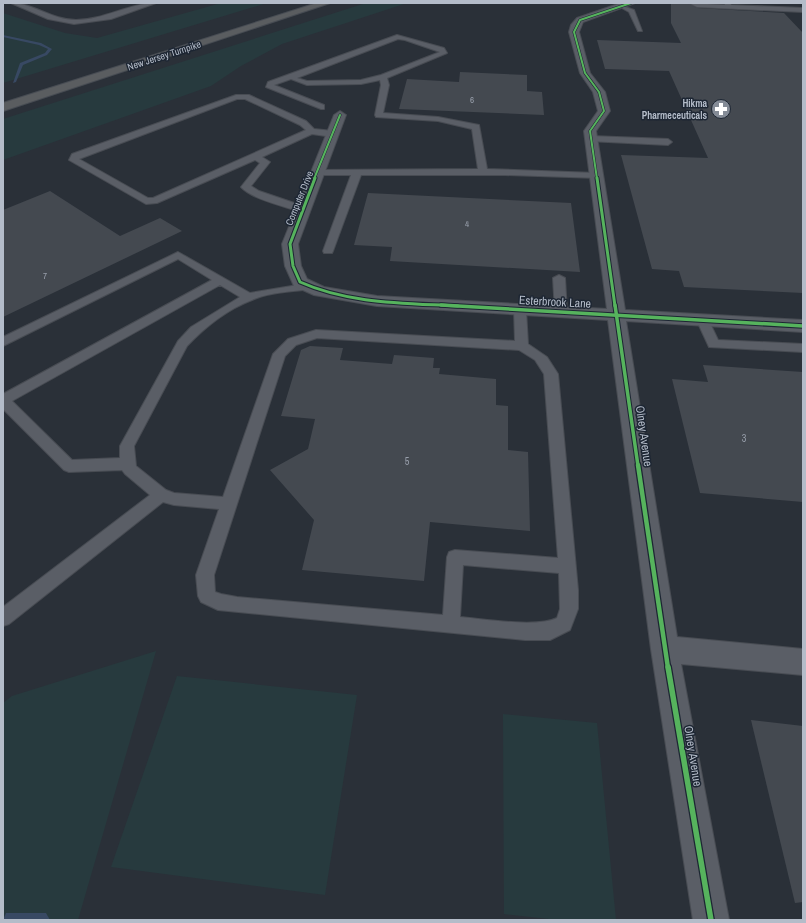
<svg xmlns="http://www.w3.org/2000/svg" width="806" height="923" viewBox="0 0 806 923" font-family="'Archivo Narrow',sans-serif">
<rect width="100%" height="100%" fill="#2a3038"/>
<g fill="#273a3e">
<path d="M221,3H267L3,83V13L65,33L97,38Z"/>
<path d="M366,3H407L282,44L241,66L211,86L3,160V119Z"/>
<path d="M156,651L78,920H3V703L12,696Z"/>
<path d="M177,676L357,695L325,895L111,867Z"/>
<path d="M503,714L597,723L616,920H558L504,914Z"/>
</g>
<path fill="#384963" d="M6,913H46L50,920H3Z"/>
<g fill="none" stroke-linecap="round" stroke-linejoin="round">
<path fill="#384963" fill-rule="evenodd" d="M3,35L41,43L52,49L47,55L23,65L16,82L13,83L20,63L45,53L48,49L39,45L3,37Z"/>
</g>
<g fill="#444950">
<path d="M671,3H688L697,8L784,13L803,33V293L684,287L679,271L652,269L621,155L708,158L669,71L605,69L597,40L681,43L671,23Z"/>
<path d="M460,72L527,75V91L542,92L544,115L399,109L407,79L459,82Z"/>
<path d="M50,191L120,236L160,218L182,231L3,317V210Z"/>
<path d="M368,193L571,203L580,272L390,261L392,247L354,245Z"/>
<path d="M310,346L343,348L340,360L392,364L394,355L434,358L433,368H440L439,374L496,379V405L508,406V450L528,452L530,531L430,522L424,581L302,570L314,520L270,470L308,449L315,419L281,416L301,350Z"/>
<path d="M703,365L803,372V502L700,493L672,379L708,382Z"/>
<path d="M751,720L803,726V902L795,903Z"/>
</g>
<g fill="none" stroke-linecap="round" stroke-linejoin="round">
<defs>
<g id="lane">
<path d="M11,3C33,3 52,20 76,20C104,20 129,3 156,3L111,19L74,24L48,19Z"/>
<path d="M689,3L725,5L724,3H730L731,5L803,8V12L697,7Z"/>
<path d="M620,5L634,10L642,31H638L629,12L620,7Z"/>
<path d="M397,35L444,48L447,53L387,78L389,85L383,113L438,117L479,125L487,169L596,173L601,176L599,178L505,175H361L333,251L332,253H324L323,251L351,175H318L315,174V170L478,169L472,129L438,121L376,117L375,115L381,85L380,80L361,84L307,85L291,79L274,85L324,105V109H321L266,87L268,82ZM398,39L405,40L440,52L381,75L361,80L307,81L297,78Z"/>
<path d="M236,95H249L306,121L314,129L333,131L337,134L333,137L312,134L262,157L270,162L251,186L259,191L306,207L307,209L306,211H298C283,206 252,199 241,187L260,163L255,160L157,203L146,204L69,160L72,154ZM237,99H245L300,125L306,130L153,198H148L79,159Z"/>
<path d="M591,136L668,139L672,142L668,145L588,141V137Z"/>
<path d="M178,252L250,293L310,283L316,286L310,289C292,292 269,292 252,300C228,309 205,327 187,346L134,446L136,466L166,490L174,493L223,497L273,354L288,339L316,330L515,341L514,310L516,307H524L526,310L528,344L547,357L558,374L578,590V609L570,630L550,640H525L218,610L201,602L198,596L196,575L219,509L174,505L163,502L9,624L3,626V607L150,495L125,474L122,470L69,472L64,470L3,409V394L212,280L178,259L3,346V337ZM220,285L240,297L191,327L178,341L120,446V458L72,460L12,401ZM317,338L519,350L535,360L544,374L558,558L455,550L449,552L447,557L443,615L237,597L221,594L215,592L214,575L285,356L296,345ZM463,565L559,573L560,609L557,618C536,628 485,619 460,617Z"/>
<path d="M559,275L565,278L567,312L561,316L555,312L553,278Z"/>
<path d="M703,317L709,321L718,340L803,344V352L709,347L697,321Z"/>
</g>
<path id="street" d="M621,3H635L583,22L579,32L590,73L605,92L610,111L596,131L625,310L803,320V332L626,321L677,637L803,649V675L681,664L729,920H693L651,649L608,320L377,306L314,295L294,286L285,266L282,244L334,115L340,111L346,115L298,244L301,266L307,279L324,287L377,296L607,309L584,131L598,111L593,92L580,73L569,32L571,25L577,18Z"/>
<path id="highway" d="M317,3H330L3,111V103Z"/>
</defs>
<use href="#lane" stroke="#484c53" stroke-width="2"/>
<use href="#street" stroke="#484c53" stroke-width="2"/>
<use href="#highway" stroke="#474c53" stroke-width="2"/>
<use href="#lane" fill="#5a5e66" fill-rule="evenodd"/>
<use href="#street" fill="#5a5e66" fill-rule="evenodd"/>
<use href="#highway" fill="#5a5d60" fill-rule="evenodd"/>
<defs>
<g id="cycleway-far4">
<path d="M314,179L340,115"/>
<path d="M597,179L590,131L604,111L599,92L585,73L574,32L580,20L631,3"/>
</g>
<g id="cycleway-far3">
<path d="M315,178L290,244L293,266L300,282C349,304 405,303 458,306"/>
<path d="M597,178L615,306"/>
</g>
<g id="cycleway-far2">
<path d="M441,305L803,326"/>
<path d="M615,305L638,466"/>
</g>
<path id="cycleway-far1" d="M638,465L668,668"/>
<path id="cycleway" d="M668,667L711,920"/>
</defs>
<use href="#cycleway-far4" stroke="#1d2633" stroke-width="3"/>
<use href="#cycleway-far3" stroke="#1d2633" stroke-width="5"/>
<use href="#cycleway-far2" stroke="#1d2633" stroke-width="5.5"/>
<use href="#cycleway-far1" stroke="#1d2633" stroke-width="7"/>
<use href="#cycleway" stroke="#1d2633" stroke-width="8"/>
<use href="#cycleway-far4" stroke="#56b35d" stroke-width="2"/>
<use href="#cycleway-far3" stroke="#56b35d" stroke-width="3"/>
<use href="#cycleway-far2" stroke="#56b35d" stroke-width="3.5"/>
<use href="#cycleway-far1" stroke="#56b35d" stroke-width="4.5"/>
<use href="#cycleway" stroke="#56b35d" stroke-width="5.5"/>
</g>
<defs>
<symbol id="pharmacy-disc" viewBox="-11 -11 22 22"><circle r="9.5" fill="#848b96" stroke="#1d2633"/><path d="M-2-6h4v4h4v4h-4v4h-4v-4h-4v-4h4Z" fill="#fff"/></symbol>
</defs>
<g fill-rule="evenodd">
<use href="#pharmacy-disc" x="710" y="98" width="22" height="22"/>
</g>
<g text-anchor="middle" stroke-width="3" stroke-linejoin="round" paint-order="stroke">
<g font-size="9" fill="#989fab">
<text x="472" y="103">6</text>
<text x="467" y="227">4</text>
<text x="45" y="279">7</text>
</g>
<g font-size="10" fill="#b4bcc9" stroke="#1d2633">
<text transform="translate(164 55) rotate(-18)" y="4">New Jersey Turnpike</text>
<text transform="translate(299 198) rotate(-68)" y="4">Computer Drive</text>
</g>
<g font-size="10" font-weight="bold" fill="#b4bcc9" stroke="#1d2633" text-anchor="end">
<text x="707" y="107">Hikma<tspan x="707" dy="12">Pharmeceuticals</tspan></text>
</g>
<g font-size="10" fill="#989fab">
<text x="744" y="442">3</text>
<text x="407" y="465">5</text>
</g>
<g font-size="12" fill="#b4bcc9" stroke="#1d2633">
<text transform="translate(555 302) rotate(3)" y="4">Esterbrook Lane</text>
<text transform="translate(644 436) rotate(82)" y="4">Olney Avenue</text>
<text transform="translate(693 756) rotate(81)" y="4">Olney Avenue</text>
</g>
</g>
<rect width="806" height="923" fill="none" stroke="#b4bcc9" stroke-width="8"/>
</svg>
